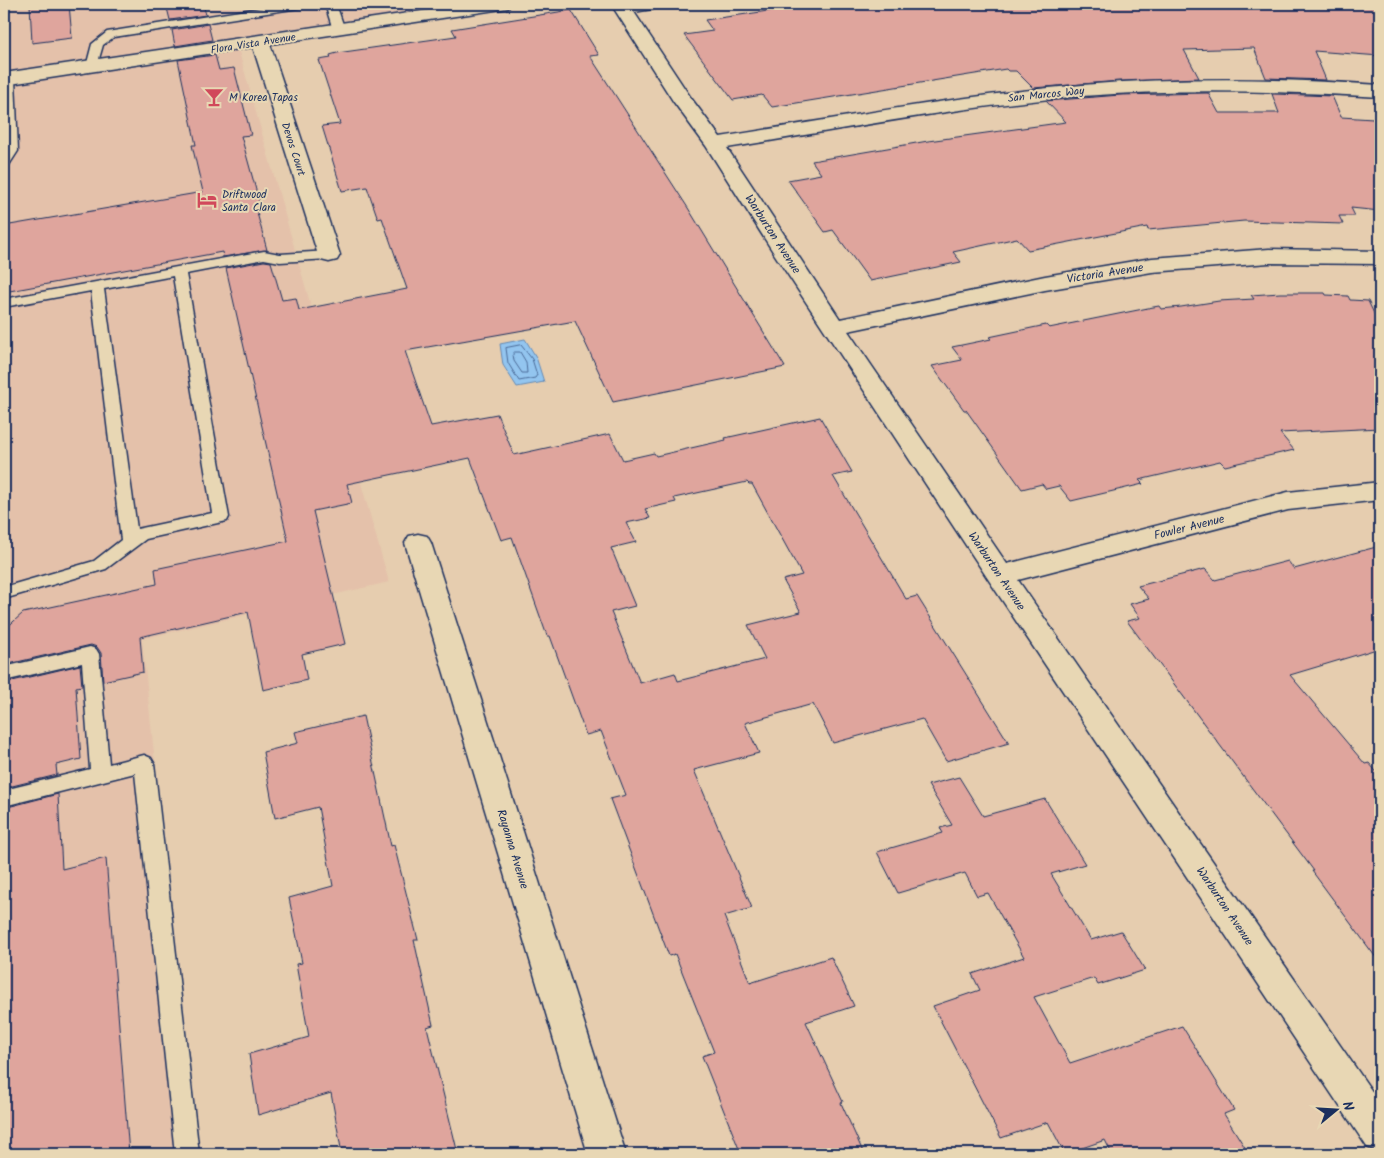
<svg xmlns="http://www.w3.org/2000/svg" width="1384" height="1158" viewBox="0 0 1384 1158" font-family="Kalam,sans-serif">
<rect width="100%" height="100%" fill="#e6cdaf"/>
<filter id="ink" filterUnits="userSpaceOnUse"><feTurbulence type="fractalNoise" baseFrequency=".02" numOctaves="2"/><feDisplacementMap in="SourceGraphic" scale="10" xChannelSelector="R" yChannelSelector="G"/><feConvolveMatrix kernelMatrix="1 2 1 2 8 2 1 2 1" color-interpolation-filters="sRGB"/></filter>
<g filter="url(#ink)">
<path fill="#e4c1aa" d="M4,4H458L235,38L389,582L142,639L196,1154H4Z"/>
<path fill="#93c5ef" stroke="#6389b5" d="M525,339L536,357L544,382L517,387L503,365L500,344Z"/>
<g fill="none" stroke-linecap="round" stroke-linejoin="round">
<g stroke="#4b6b98" stroke-width="1">
<path d="M521,345L532,359L537,375L535,378L519,381L508,363L506,348Z"/>
<path d="M515,352H520L526,362L527,373H522L514,361L513,354Z"/>
</g>
</g>
<g fill="#dfa59d" stroke="#1b2f5e" fill-rule="evenodd">
<path d="M30,4H69L72,38L32,43Z"/>
<path d="M166,4H203L206,15L170,20Z"/>
<path d="M817,4H1380V56L1314,51L1326,80L1266,78L1254,48L1184,50L1199,78L1119,81L1033,88L1016,71H1008L1006,69L772,107L762,95L733,100L684,35L713,31L705,20Z"/>
<path d="M571,10L599,55L590,56L688,208L785,367L613,402L575,321L405,351L431,426L497,414L514,455L610,434L623,460L654,453L656,456L726,440L725,438L820,417L852,472L833,476L906,599L917,596L1009,743L946,761L922,719L833,743L813,704L745,723L759,753L694,770L752,908L724,916L750,983L831,957L854,1006L806,1022L843,1102L841,1103L864,1154H741L702,1056L714,1052L675,954L669,956L610,799L626,795L601,731L586,735L550,636H547L512,537L501,540L470,458L347,484L352,503L313,511L345,644L302,654L307,680L263,690L248,612L140,637L143,672L103,681L101,653L97,647L91,645L4,665V630L23,613L157,584L155,569L288,541L226,268L264,261L271,262L282,300L296,298L299,310L407,289L382,218L378,219L367,187L342,191L322,126L340,124L319,60L331,58L330,55L337,53L456,36L452,29ZM747,482L749,484H752L802,575L783,580L801,612L748,625L765,659L678,681L675,673L640,683L611,612L635,606L611,548L636,542L626,523L650,518L645,509L676,502L674,498Z"/>
<path d="M208,24L212,40L175,46L172,30Z"/>
<path d="M215,55L219,70L234,68L251,135L241,136L261,208L256,209L267,250L223,257L222,252L4,292V226L203,192L192,145H196L178,60Z"/>
<path d="M1208,93L1219,113H1279L1272,94L1306,95L1332,96L1341,117L1373,119L1380,139V211L1351,208L1355,216H1339L1343,224L1244,221L1148,230L1147,227L1028,250L1017,238L953,252L961,262L870,281L833,230L825,232L788,180L821,174L812,161L928,141L1066,122L1046,101L1120,95Z"/>
<path d="M1280,293H1325L1326,295L1348,296L1350,300L1368,301L1380,326V428L1280,433L1294,450L1225,466L1220,461L1139,480L1143,484L1071,501L1059,486L1046,489L1042,484L1022,489L966,410H964L932,366L962,360L952,347L991,339L989,337L1046,325L1049,328L1148,308L1159,306L1161,309L1181,307L1219,301L1254,299L1251,295Z"/>
<path d="M1380,546V648L1290,675L1365,764L1369,763L1380,776V963L1312,871H1314L1127,621L1140,618L1130,604L1149,599L1138,586L1205,569L1215,580L1288,561L1294,569Z"/>
<path d="M80,665L82,686L76,687L81,759L56,765L57,775L4,788V683Z"/>
<path d="M363,716L391,846L394,845L418,940H414L433,1025L427,1027L458,1154H342L331,1093L258,1115L249,1054L309,1037L296,964L302,963L289,898L333,886L318,807L275,818L263,752L298,743L295,732Z"/>
<path d="M959,777L983,816L1045,799L1085,864L1051,874L1091,940L1121,931L1145,970L1098,985L1094,978L1034,997L1070,1063L1182,1026L1234,1110L1224,1114L1249,1154H1112L1105,1140L1065,1154L1048,1122L1001,1138L933,1006L980,990L972,974L1024,957L988,893L977,896L965,873L898,893L877,852L943,833L940,828L952,825L928,785Z"/>
<path d="M58,794L62,869L106,858L129,1154H4V808Z"/>
</g>
<g fill="none" stroke-linecap="round" stroke-linejoin="round">
<defs>
<g id="lane">
<path d="M285,4H311L305,7L114,37L103,45L96,69H88L86,67L92,44L107,32Z"/>
<path d="M325,4H336L345,30L343,32L339,33L333,30Z"/>
<path d="M9,75L15,79L18,151L9,165L4,166V153L6,151L4,78Z"/>
<path d="M264,251L280,254L329,251L336,255L329,259L280,262L264,259L186,274L229,517L227,521L146,539L106,569L4,599V587L94,561L121,540L91,291L4,307V299ZM173,276L212,513L137,529L104,289Z"/>
<path d="M90,647L96,649L99,654L109,764L144,755L151,758L154,763L199,1154H175L135,773L4,806V790L90,769L82,663L4,681V667Z"/>
</g>
<g id="street">
<path d="M469,4H511L508,8L502,9L270,44L340,255L337,260L329,262L321,260L318,255L253,47L4,85V73Z"/>
<path d="M611,4H661L658,8L634,12L691,98L720,137C840,118 961,95 1082,85C1182,77 1281,78 1380,85V97C1281,91 1182,88 1082,96C963,106 845,129 727,148L840,319L1045,276L1152,258L1269,249L1380,251V264L1269,263L1152,272L1045,290L848,331L1007,564L1288,492L1380,482V500L1288,510L1018,580L1380,1103V1152L1367,1147L990,582L775,255L706,146L673,101Z"/>
<path d="M418,534L427,536L431,543L626,1154H588L405,543L409,536Z"/>
</g>
</defs>
<use href="#lane" stroke="#1b2f5e" stroke-width="3"/>
<use href="#street" stroke="#1b2f5e" stroke-width="3"/>
<use href="#lane" fill="#e8d7b4" fill-rule="evenodd"/>
<use href="#street" fill="#e8d7b4" fill-rule="evenodd"/>
</g>
</g>
<defs>
<symbol id="bar-bare" viewBox="-9 -9 18 18"><path d="M-6-5H6L.8 .8V4.5H3.5V6h-7V4.5H-.8V.8Z" fill="#d1495b" stroke="#e8d7b4" stroke-width="2.5" paint-order="stroke"/></symbol>
<symbol id="hotel-bare" viewBox="-9 -9 18 18"><path d="M-6-4.5h1.5V1H6V5H4.5V3h-9V5H-6ZM-4 0a1.8 1.8 0 1 1 3.6 0ZM.5 0V-2.5h3Q6-2.5 6 0Z" fill="#d1495b" stroke="#e8d7b4" stroke-width="2.5" paint-order="stroke"/></symbol>
</defs>
<g fill-rule="evenodd">
<use href="#bar-bare" x="200" y="83" width="28" height="28"/>
<use href="#hotel-bare" x="193" y="186" width="28" height="28"/>
</g>
<g text-anchor="middle" stroke-width="4" stroke-linejoin="round" paint-order="stroke">
<g font-size="11" fill="#1b2f5e" stroke="#e8d7b4">
<text transform="translate(253 43) rotate(-9)" y="4">Flora Vista Avenue</text>
<text transform="translate(1046 94) rotate(-6)" y="4">San Marcos Way</text>
<text transform="translate(294 149) rotate(72)" y="4">Devos Court</text>
</g>
<g font-size="11" fill="#1b2f5e" stroke="#e8d7b4" text-anchor="start">
<text x="229" y="101">M Korea Tapas</text>
<text x="222" y="198">Driftwood<tspan x="222" dy="13">Santa Clara</tspan></text>
</g>
<g font-size="12" fill="#1b2f5e" stroke="#e8d7b4">
<text transform="translate(773 234) rotate(57)" y="4">Warburton Avenue</text>
<text transform="translate(1105 273) rotate(-9)" y="4">Victoria Avenue</text>
<text transform="translate(1189 527) rotate(-14)" y="4">Fowler Avenue</text>
<text transform="translate(997 571) rotate(56)" y="4">Warburton Avenue</text>
<text transform="translate(513 849) rotate(73)" y="4">Rayanna Avenue</text>
<text transform="translate(1225 906) rotate(56)" y="4">Warburton Avenue</text>
</g>
</g>
<rect width="1384" height="1158" fill="none" stroke="#e8d7b4" stroke-width="20"/>
<rect x="10" y="10" width="1364" height="1138" fill="none" stroke="#1b2f5e" stroke-width="2" filter="url(#ink)"/>
<g transform="translate(1336 1110) rotate(72)" stroke="#e8d7b4" stroke-width="4" paint-order="stroke">
<path d="M0-4L9 19L0 12L-9 19Z" fill="#1b2f5e"/>
<text y="-8" font-size="14" font-weight="bold" text-anchor="middle" fill="#1b2f5e">N</text>
</g>
</svg>
